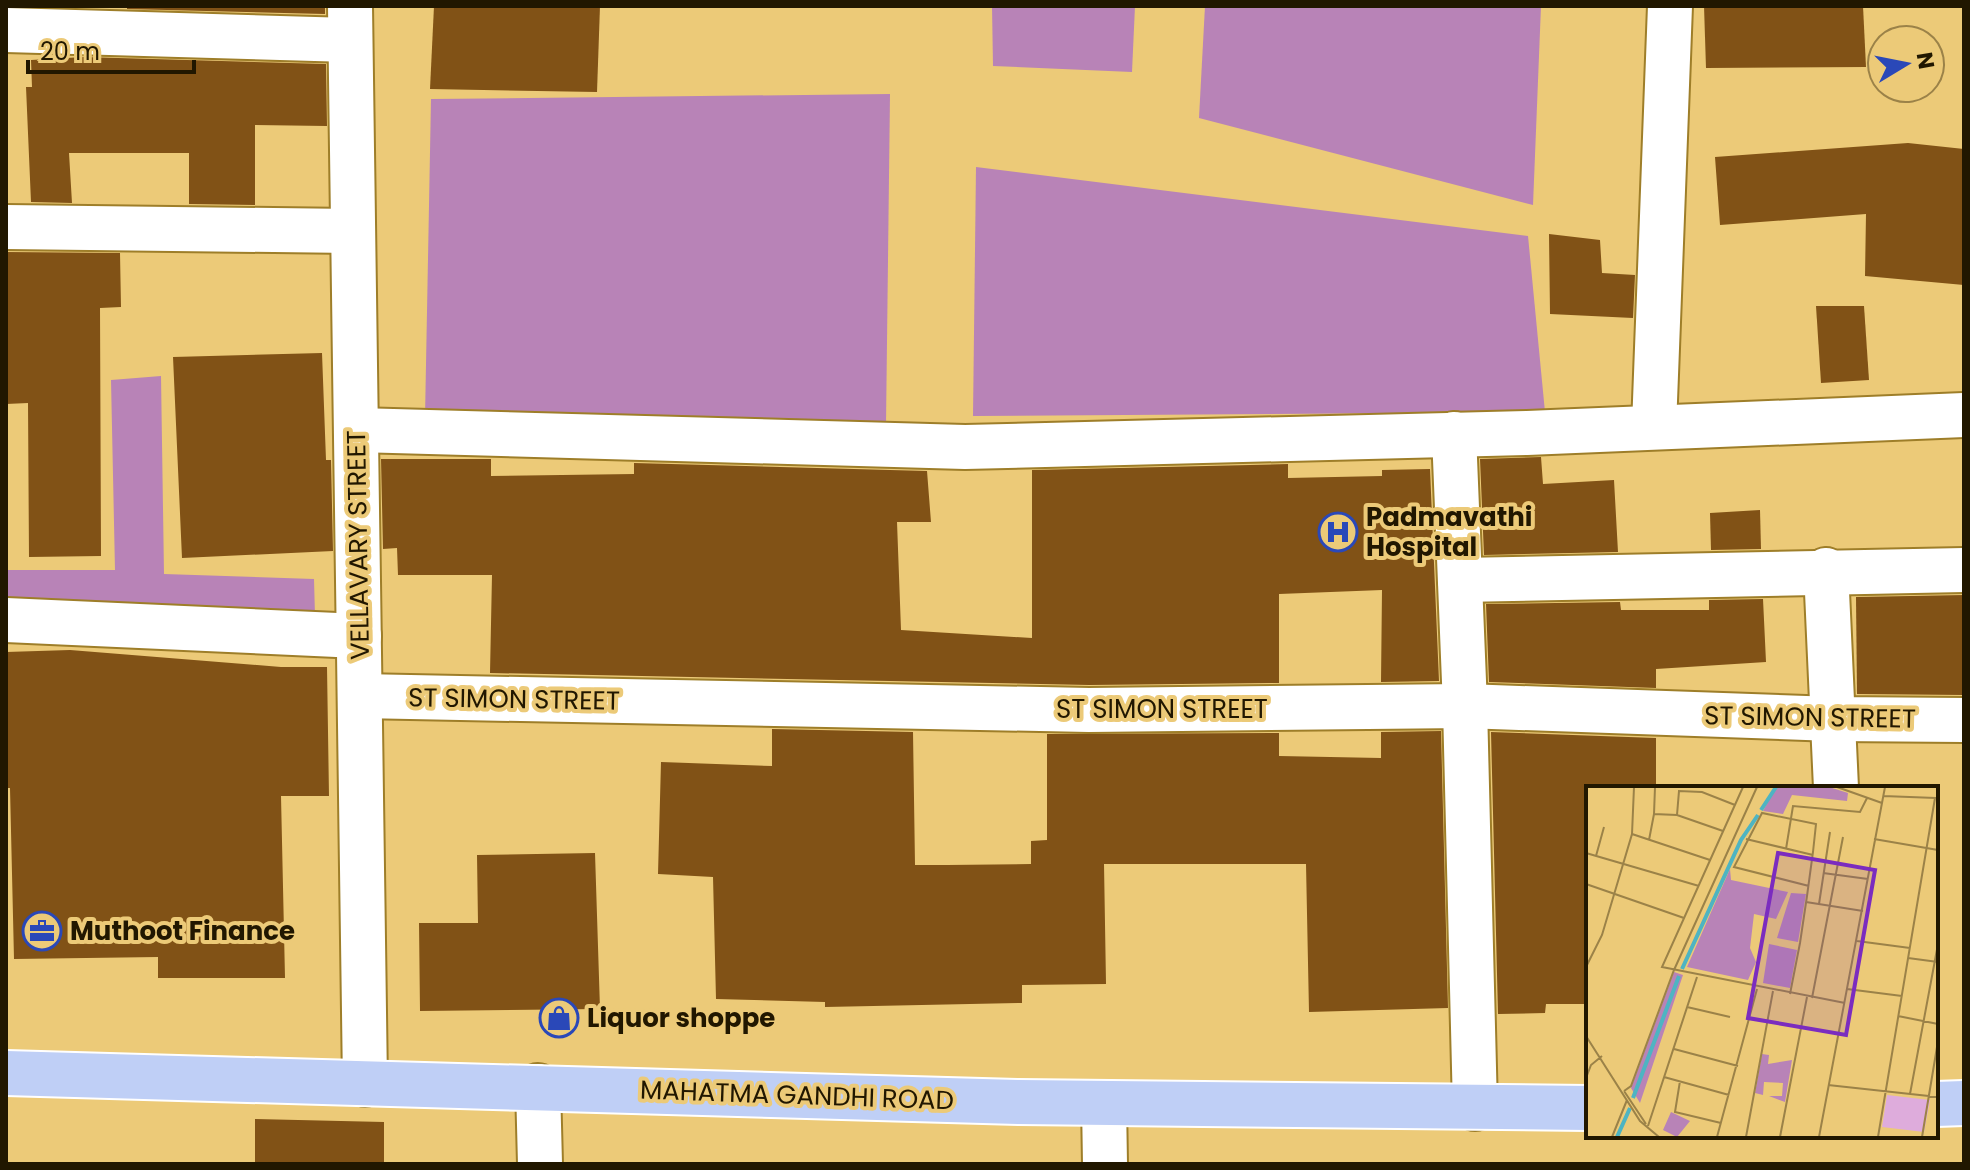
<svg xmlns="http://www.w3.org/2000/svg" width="1970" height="1170" viewBox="0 0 1970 1170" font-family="Poppins,sans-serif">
<rect width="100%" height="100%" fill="#ecca78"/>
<g fill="#b883b7">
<path d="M992,6H1135L1132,72L993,66Z"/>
<path d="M1205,6H1541L1533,205L1199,118Z"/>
<path d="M890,94L886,425L425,418L431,99Z"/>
<path d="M976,167L1528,236L1545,412L973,416Z"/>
<path d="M161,376L164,574L314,579L315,616L6,607V570H115L111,380Z"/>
</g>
<g fill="#815216">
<path d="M127,6H325V14L127,9Z"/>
<path d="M434,6H600L597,92L430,89Z"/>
<path d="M1704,6H1863L1866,67L1706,68Z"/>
<path d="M84,57L326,64L327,126L255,125V205L189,204V153H69L72,203L31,202L26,87H32L31,60Z"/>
<path d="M1908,143L1964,149V285L1865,276L1866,214L1720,225L1715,157Z"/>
<path d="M1549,234L1600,240L1602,273L1635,275L1633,318L1550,314Z"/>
<path d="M6,252L120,253L121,307L100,308L101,556L29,557L28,403L6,404Z"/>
<path d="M1816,306H1864L1869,380L1821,383Z"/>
<path d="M322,353L326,460H331L333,551L182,558L173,357Z"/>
<path d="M1541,457L1543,484L1614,480L1618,552L1484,555L1480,459Z"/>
<path d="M381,459H491V476L634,474V463L927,471L931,522H897L901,630L1032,638V470L1288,464V478L1382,476V470L1430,469L1439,681L1381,682L1382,590L1279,594V683L1089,685L490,673L492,575H398L397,548L383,549Z"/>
<path d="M1760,510L1761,549L1711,550L1710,513Z"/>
<path d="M1964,595V695L1857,694L1856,597Z"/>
<path d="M1763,599L1766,662L1656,669V688L1489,682L1486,604L1620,602L1621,610H1709V600Z"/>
<path d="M70,650L281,667H327L329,796H281L285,978H158V957L14,959L10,788H6V652Z"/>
<path d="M772,729L913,732L915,865H947L1031,864V841L1047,840V734L1279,733V756L1381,758V732L1441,731L1448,1008L1309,1012L1306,864H1104L1106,984L1022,985V1003L825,1007V1002L716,999L713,877L658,874L661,762L772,766Z"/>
<path d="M1491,732L1656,738V788H1588V1004H1546L1545,1013L1498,1014Z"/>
<path d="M595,853L600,1009L420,1011L419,923H478L477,855Z"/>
<path d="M255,1119L384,1122V1164H255Z"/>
</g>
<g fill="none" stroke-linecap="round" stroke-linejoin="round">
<defs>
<g id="street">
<path d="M350,6L365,1084"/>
<path d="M6,30L350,40"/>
<path d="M6,227L353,231"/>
<path d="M1654,427L1670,6"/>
<path d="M357,430L965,447L1527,433L1964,415"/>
<path d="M1454,434L1465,706L1475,1108"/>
<path d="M1826,570L1836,788"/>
<path d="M1460,580L1964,570"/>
<path d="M6,620L359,636"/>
<path d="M360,696L1089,710L1465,706L1834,719L1964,720"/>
<path d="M538,1086L540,1164"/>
<path d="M1104,1103L1105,1164"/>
</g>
<g id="primary">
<path d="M6,1073L1019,1102L1588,1108"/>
<path d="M1936,1104L1964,1103"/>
</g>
</defs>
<use href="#street" stroke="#9e7e29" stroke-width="48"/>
<use href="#primary" stroke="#fff" stroke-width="48"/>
<use href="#street" stroke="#fff" stroke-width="44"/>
<use href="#primary" stroke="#bfcff6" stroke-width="44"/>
</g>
<defs>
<symbol id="hospital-ring" viewBox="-11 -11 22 22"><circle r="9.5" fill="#ecca78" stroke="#2a48b8" stroke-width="1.5"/><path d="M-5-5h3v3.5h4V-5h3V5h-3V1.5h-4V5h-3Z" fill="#2a48b8"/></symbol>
<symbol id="office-ring" viewBox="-11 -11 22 22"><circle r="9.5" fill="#ecca78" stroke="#2a48b8" stroke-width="1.5"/><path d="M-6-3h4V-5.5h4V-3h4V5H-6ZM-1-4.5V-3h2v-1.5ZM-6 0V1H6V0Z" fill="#2a48b8"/></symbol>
<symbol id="shop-ring" viewBox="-11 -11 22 22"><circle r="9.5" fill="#ecca78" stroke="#2a48b8" stroke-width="1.5"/><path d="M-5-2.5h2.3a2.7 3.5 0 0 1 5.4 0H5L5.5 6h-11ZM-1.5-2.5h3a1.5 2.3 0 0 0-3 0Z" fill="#2a48b8"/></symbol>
</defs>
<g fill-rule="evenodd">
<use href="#hospital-ring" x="1316" y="510" width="44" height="44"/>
<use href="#office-ring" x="20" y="909" width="44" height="44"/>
<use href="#shop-ring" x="537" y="996" width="44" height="44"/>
</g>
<g text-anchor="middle" stroke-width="8" stroke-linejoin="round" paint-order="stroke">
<g font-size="26" font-weight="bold" fill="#211700" stroke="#ecca78" text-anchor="start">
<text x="1366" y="526">Padmavathi<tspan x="1366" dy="30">Hospital</tspan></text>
<text x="70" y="940">Muthoot Finance</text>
<text x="587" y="1027">Liquor shoppe</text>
</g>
<g font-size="26" fill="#211700" stroke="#ecca78">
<text transform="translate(358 545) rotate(-91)" y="9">VELLAVARY STREET</text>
<text transform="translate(514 699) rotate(1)" y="9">ST SIMON STREET</text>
<text x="1162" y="718">ST SIMON STREET</text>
<text transform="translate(1810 717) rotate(1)" y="9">ST SIMON STREET</text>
<text transform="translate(797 1095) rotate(2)" y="9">MAHATMA GANDHI ROAD</text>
</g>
</g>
<g transform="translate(1586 786)">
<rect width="352" height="352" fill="#ecca78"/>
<path d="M301,309L344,314L338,346L296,341Z" fill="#deacdc"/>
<path d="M190,1H243L262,7L261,15L206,9L197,28L177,25ZM144,83L145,94L202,106L190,133L168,128L164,162L170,176L162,194L101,181ZM205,107L220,108L212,156L191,152ZM183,158L211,164L204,202L177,197ZM88,186L97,189L54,317L45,302ZM176,268L183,269L182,278L206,274L199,316L183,310H196L197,297L178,296L177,309L169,307ZM85,326L104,335L91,351L77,344Z" fill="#b883b7"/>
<path fill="none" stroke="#4eb4c2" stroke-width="4" d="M175,24L190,1M96,183L155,54L172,29M47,312L93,190M31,351L44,322"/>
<path fill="none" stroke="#9b8248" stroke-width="2" d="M69,1L68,28L91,29M157,1L76,181L259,217M251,1L296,17M297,10L350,12M137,45L91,29L93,5L116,6L149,19M46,48L124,74M160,53L227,69M288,53L352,64M63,54L68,28M200,63L207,20L274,26L281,12M0,67L113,100M10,70L18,41M237,87L282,93M0,98L98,132M220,116L277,125M233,118L244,46M271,155L324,162M322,172L352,176M0,181L16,149L46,48L48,1M261,203L316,210M204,208L214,157L221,110L227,66L230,38L176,27L148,81L223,100M226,212L257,51M101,221L144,231M312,230L352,238M0,250L54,335L73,351M88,263L152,280M78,291L143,309M0,292L5,279L16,270M94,295L89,326L135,337M242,299L352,311M38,305L45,300L88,184L171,1M38,305L60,338M324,308L352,158M62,340L111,191M26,351L41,314M131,351L171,203M160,351L187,205M194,351L221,211M233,351L299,1M292,351L349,12M336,351L352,255"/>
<path fill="#7b2cbf" fill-opacity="0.15" stroke="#7b2cbf" stroke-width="4" d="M192,67L289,84L260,249L162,232Z"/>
<rect width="352" height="352" fill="none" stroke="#211700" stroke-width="4"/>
</g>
<rect width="1970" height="1170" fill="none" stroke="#211700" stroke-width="16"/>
<g transform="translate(1906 64) rotate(80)"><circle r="38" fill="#ecca78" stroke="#9b8248" stroke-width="2"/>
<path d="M0-6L14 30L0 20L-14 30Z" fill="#2a48b8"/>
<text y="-12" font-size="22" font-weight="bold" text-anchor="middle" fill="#211700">N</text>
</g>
<path d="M28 60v12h166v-12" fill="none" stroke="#211700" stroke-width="4"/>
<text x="40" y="60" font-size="24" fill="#211700" stroke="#ecca78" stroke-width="6" paint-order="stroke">20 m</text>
</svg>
